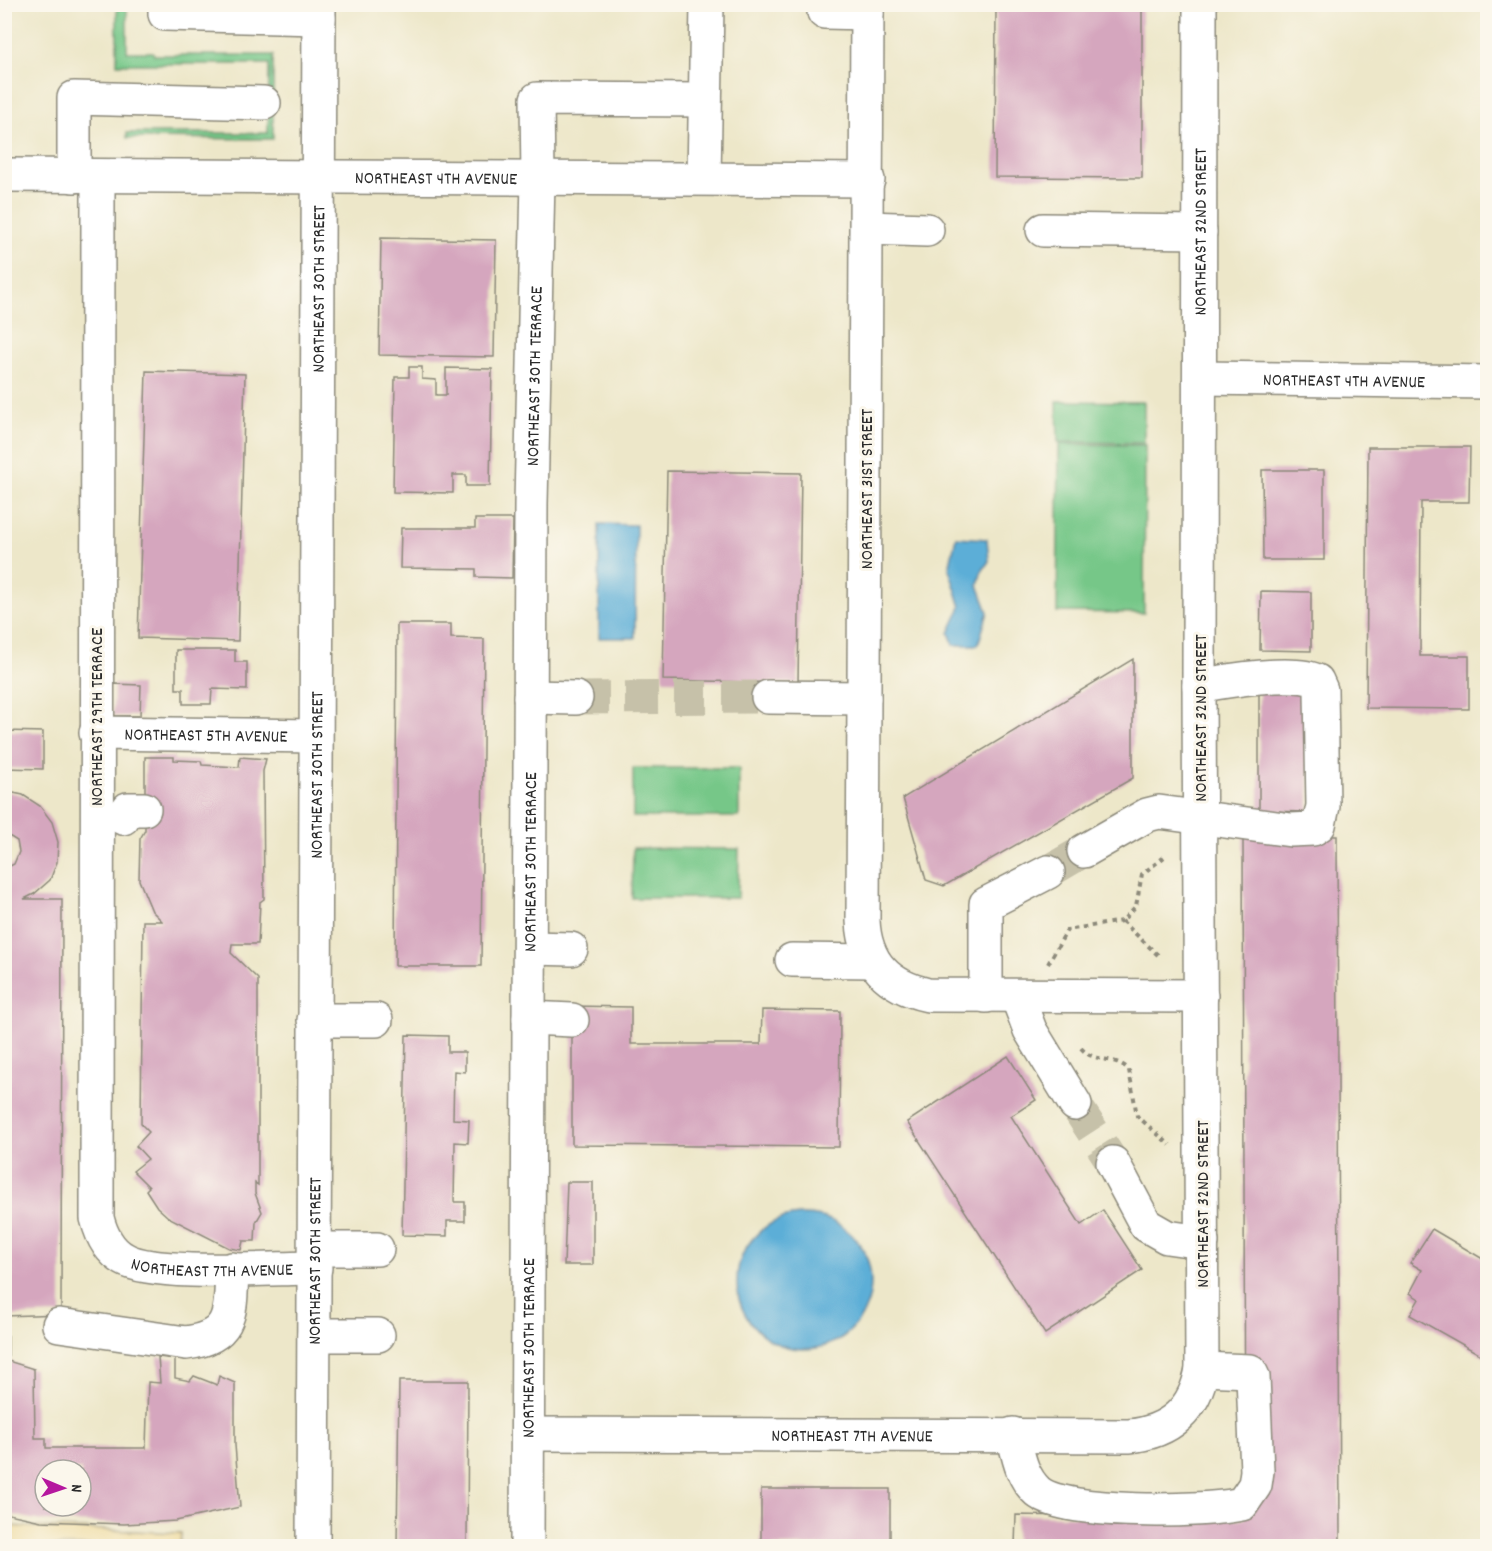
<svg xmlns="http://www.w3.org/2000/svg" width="1492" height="1551" viewBox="0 0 1492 1551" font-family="Dekko,sans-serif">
<rect width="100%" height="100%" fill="#fbf7ec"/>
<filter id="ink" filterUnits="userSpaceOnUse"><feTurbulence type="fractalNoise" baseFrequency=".0167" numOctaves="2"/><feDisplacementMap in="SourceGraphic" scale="12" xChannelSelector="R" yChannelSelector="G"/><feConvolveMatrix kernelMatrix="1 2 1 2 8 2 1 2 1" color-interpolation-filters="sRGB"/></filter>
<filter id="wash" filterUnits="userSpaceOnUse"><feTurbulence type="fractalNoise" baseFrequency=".008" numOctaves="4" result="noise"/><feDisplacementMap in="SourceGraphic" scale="24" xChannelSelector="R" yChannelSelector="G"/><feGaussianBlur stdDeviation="1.35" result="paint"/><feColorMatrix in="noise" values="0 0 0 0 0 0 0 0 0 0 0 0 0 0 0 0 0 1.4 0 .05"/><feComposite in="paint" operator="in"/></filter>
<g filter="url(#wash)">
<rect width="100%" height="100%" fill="#ede7c9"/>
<g fill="#76c788" stroke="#50795a" stroke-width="1.5">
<path d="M117,5H127V52H153L154,55H273V139L127,138V133H268L269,64H117Z"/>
<path d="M1057,401L1144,402V443L1058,442Z"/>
<path d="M1059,444L1145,445L1144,613L1057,612Z"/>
<rect x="633" y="768" width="106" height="49"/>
<path d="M633,848L739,849L738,898H632Z"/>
</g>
<path fill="#eeda9e" stroke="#8c8264" stroke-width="1.5" d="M5,1526L181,1533L180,1546H5Z"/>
<g fill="#5caed7" stroke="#446c81" stroke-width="1.5">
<path d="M599,524L636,525L635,638H599Z"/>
<path d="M956,537L987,539L989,561L981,573L978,585L988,612L978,645H954L949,633L961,607L949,569Z"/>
<circle cx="804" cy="1282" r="67"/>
</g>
<g id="blocks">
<g fill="#d5a6be" fill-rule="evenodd">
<path d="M996,4H1142V178L995,177Z"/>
<path d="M381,238L496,240L494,357L379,355Z"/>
<path d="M409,367H422V379L436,380V395H446V368L492,369L490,486H466V475H453V493L393,492L395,377H409Z"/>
<path d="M146,371L245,374L238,641L138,638Z"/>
<path d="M1368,447H1470L1469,502H1421L1420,656H1469V709L1366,708Z"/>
<path d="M1262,470H1324V560H1263Z"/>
<path d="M667,471L801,473L798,683L663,680Z"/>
<path d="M475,519H513L512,578L476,577V569L400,568L401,528H475Z"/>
<path d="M1261,591L1311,592V651L1260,650Z"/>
<path d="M397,624H451V638L484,639L481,966H395Z"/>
<path d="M176,650H235V662H247V690L212,689L211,704H183V689H176Z"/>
<path d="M1133,659V778L944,886L926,880L903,798Z"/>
<path d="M114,684L141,685L140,716H113Z"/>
<path d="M1259,684H1309V812L1259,811Z"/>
<path d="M4,731L43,732V769L4,768Z"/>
<path d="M145,757H174V760L201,761L202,765L239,767L240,757L266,759L263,771L264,899L260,902L258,944H232L231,953L258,979V1185L255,1183V1193L262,1212L256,1222L255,1241H243L241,1250L229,1248L168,1217L157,1207L146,1190L149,1187L133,1171L148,1159L136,1146L149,1132L141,1124L143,921H162L152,911L139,880L140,839L145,830Z"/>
<path d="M4,791L23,795L40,806L52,822L58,842L57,862L50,880L34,894L24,899H62L61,1314L4,1316V869L14,864L19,852L17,841L4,833Z"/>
<path d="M1243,836H1337L1340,1543H1304V1546H1015L1016,1515L1245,1519Z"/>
<path d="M572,1006L631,1007V1044H761L762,1010L840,1011L839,1147L572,1145Z"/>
<path d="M406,1035L448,1036V1052H465V1072L454,1071L453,1119L469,1120L468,1143L455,1142L454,1202H465V1221H447V1236L402,1235Z"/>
<path d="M1008,1056L1036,1100L1011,1116L1081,1225L1103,1210L1142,1270L1045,1334L907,1122Z"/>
<path d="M567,1182H593V1265H564Z"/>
<path d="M1432,1229L1488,1262V1359L1410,1315L1419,1299L1410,1293L1422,1270L1410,1263Z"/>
<path d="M4,1335L8,1336V1361L34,1369L35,1438H46V1448H146L148,1382L160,1383L158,1357L175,1359V1378L190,1381L194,1376L217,1385L219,1376L235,1383V1445L240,1507L176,1521L124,1524L41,1521L4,1513ZM45,1470H81V1506H45Z"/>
<path d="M399,1381H468L467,1546H397Z"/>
<rect x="761" y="1489" width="129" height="57"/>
</g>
</g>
</g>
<g filter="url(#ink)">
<use href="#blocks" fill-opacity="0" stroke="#8c897a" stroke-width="1.5"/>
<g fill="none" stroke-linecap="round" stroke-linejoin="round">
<g stroke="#c6c1a9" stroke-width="33" stroke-dasharray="33 16" stroke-linecap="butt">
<path d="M576,698L768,697"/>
<path d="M1048,872L1084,851"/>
<path d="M1075,1104L1113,1163"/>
</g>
<defs>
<g id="minor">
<path d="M165,4V14L319,18"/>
<path d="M867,4L863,921C865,963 888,986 928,995L1201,996"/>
<path d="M824,12L867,13"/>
<path id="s1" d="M4,175L868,180"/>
<path d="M74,176V98L264,103"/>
<path id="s2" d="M98,176L97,1218C101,1234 108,1250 124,1259C154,1277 274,1268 315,1268"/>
<path d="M704,178L707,4"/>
<path d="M867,228L927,230"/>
<path d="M1043,230L1200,232"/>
<path id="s3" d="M1200,378L1488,382"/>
<path d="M530,697L576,698"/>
<path d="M768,697L864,698"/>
<path id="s4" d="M96,733L315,736"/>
<path d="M123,818L128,809H144"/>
<path d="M1084,851L1147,815L1159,812L1291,830L1313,829L1319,825L1323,806L1321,690L1317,681C1296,669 1224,681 1199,686"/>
<path d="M531,948L571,949"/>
<path d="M792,960L873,961"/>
<path d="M986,996V904L1048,872"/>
<path d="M1017,996L1030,1030L1075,1104"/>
<path d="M529,1018L572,1020"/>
<path d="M314,1020H376"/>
<path d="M1113,1163L1146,1225L1167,1237L1202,1242"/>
<path d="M315,1249H377"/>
<path d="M59,1325L186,1343C235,1337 230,1309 232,1269"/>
<path d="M314,1335H378"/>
<path id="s5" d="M528,1434L1129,1436C1170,1432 1195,1410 1202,1369L1199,686L1200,4"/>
<path d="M1013,1434C1018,1454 1021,1477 1038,1492C1066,1515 1206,1512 1242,1504L1255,1485L1257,1471L1253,1377L1250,1371L1202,1369"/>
<path id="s6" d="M313,1546L319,4"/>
<path id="s7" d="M527,1546L531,504L538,179L537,99L705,100"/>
</g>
</defs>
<use href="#minor" stroke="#8c897a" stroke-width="36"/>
<g stroke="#8c897a" stroke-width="4" stroke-dasharray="4.5 4.5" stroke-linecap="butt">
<path d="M1122,921L1161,958"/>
<path d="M1048,964L1067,930L1122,921L1136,906L1142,874L1167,855"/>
<path d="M1081,1048C1094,1064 1116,1055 1129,1070L1137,1116L1170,1145"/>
</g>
<use href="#minor" stroke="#fff" stroke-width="33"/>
</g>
</g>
<g text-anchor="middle" stroke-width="6" stroke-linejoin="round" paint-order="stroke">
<g font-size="18" fill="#2b2b2b" stroke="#fbf7ec">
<text dy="6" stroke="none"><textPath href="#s1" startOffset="432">NORTHEAST 4TH AVENUE</textPath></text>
<text dy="6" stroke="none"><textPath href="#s5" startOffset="1846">NORTHEAST 32ND STREET</textPath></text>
<text dy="6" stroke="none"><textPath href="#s6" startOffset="1257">NORTHEAST 30TH STREET</textPath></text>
<text dy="6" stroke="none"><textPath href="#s7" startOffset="1170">NORTHEAST 30TH TERRACE</textPath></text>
<text dy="6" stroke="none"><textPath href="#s3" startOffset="144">NORTHEAST 4TH AVENUE</textPath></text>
<text transform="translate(866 489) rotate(-90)" y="6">NORTHEAST 31ST STREET</text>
<text transform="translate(96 717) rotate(-90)" y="6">NORTHEAST 29TH TERRACE</text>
<text transform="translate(1200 718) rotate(-90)" y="6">NORTHEAST 32ND STREET</text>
<text dy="6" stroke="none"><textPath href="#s4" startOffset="110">NORTHEAST 5TH AVENUE</textPath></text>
<text dy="6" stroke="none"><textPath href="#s6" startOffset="771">NORTHEAST 30TH STREET</textPath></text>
<text dy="6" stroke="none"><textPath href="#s7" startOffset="684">NORTHEAST 30TH TERRACE</textPath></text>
<text transform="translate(1202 1204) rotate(-90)" y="6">NORTHEAST 32ND STREET</text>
<text dy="6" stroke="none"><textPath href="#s6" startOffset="285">NORTHEAST 30TH STREET</textPath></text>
<text dy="6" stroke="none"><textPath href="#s2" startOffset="1182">NORTHEAST 7TH AVENUE</textPath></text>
<text dy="6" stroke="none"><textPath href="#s7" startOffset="198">NORTHEAST 30TH TERRACE</textPath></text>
<text dy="6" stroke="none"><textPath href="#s5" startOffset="324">NORTHEAST 7TH AVENUE</textPath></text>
</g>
</g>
<rect width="1492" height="1551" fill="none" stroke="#fbf7ec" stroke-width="24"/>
<g transform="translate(63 1488) rotate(92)"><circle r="28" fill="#fbf7ec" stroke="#a8a59f" stroke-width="1.5"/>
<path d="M0-4.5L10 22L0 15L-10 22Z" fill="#b5179e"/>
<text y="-9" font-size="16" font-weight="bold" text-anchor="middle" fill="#2b2b2b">N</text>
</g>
</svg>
